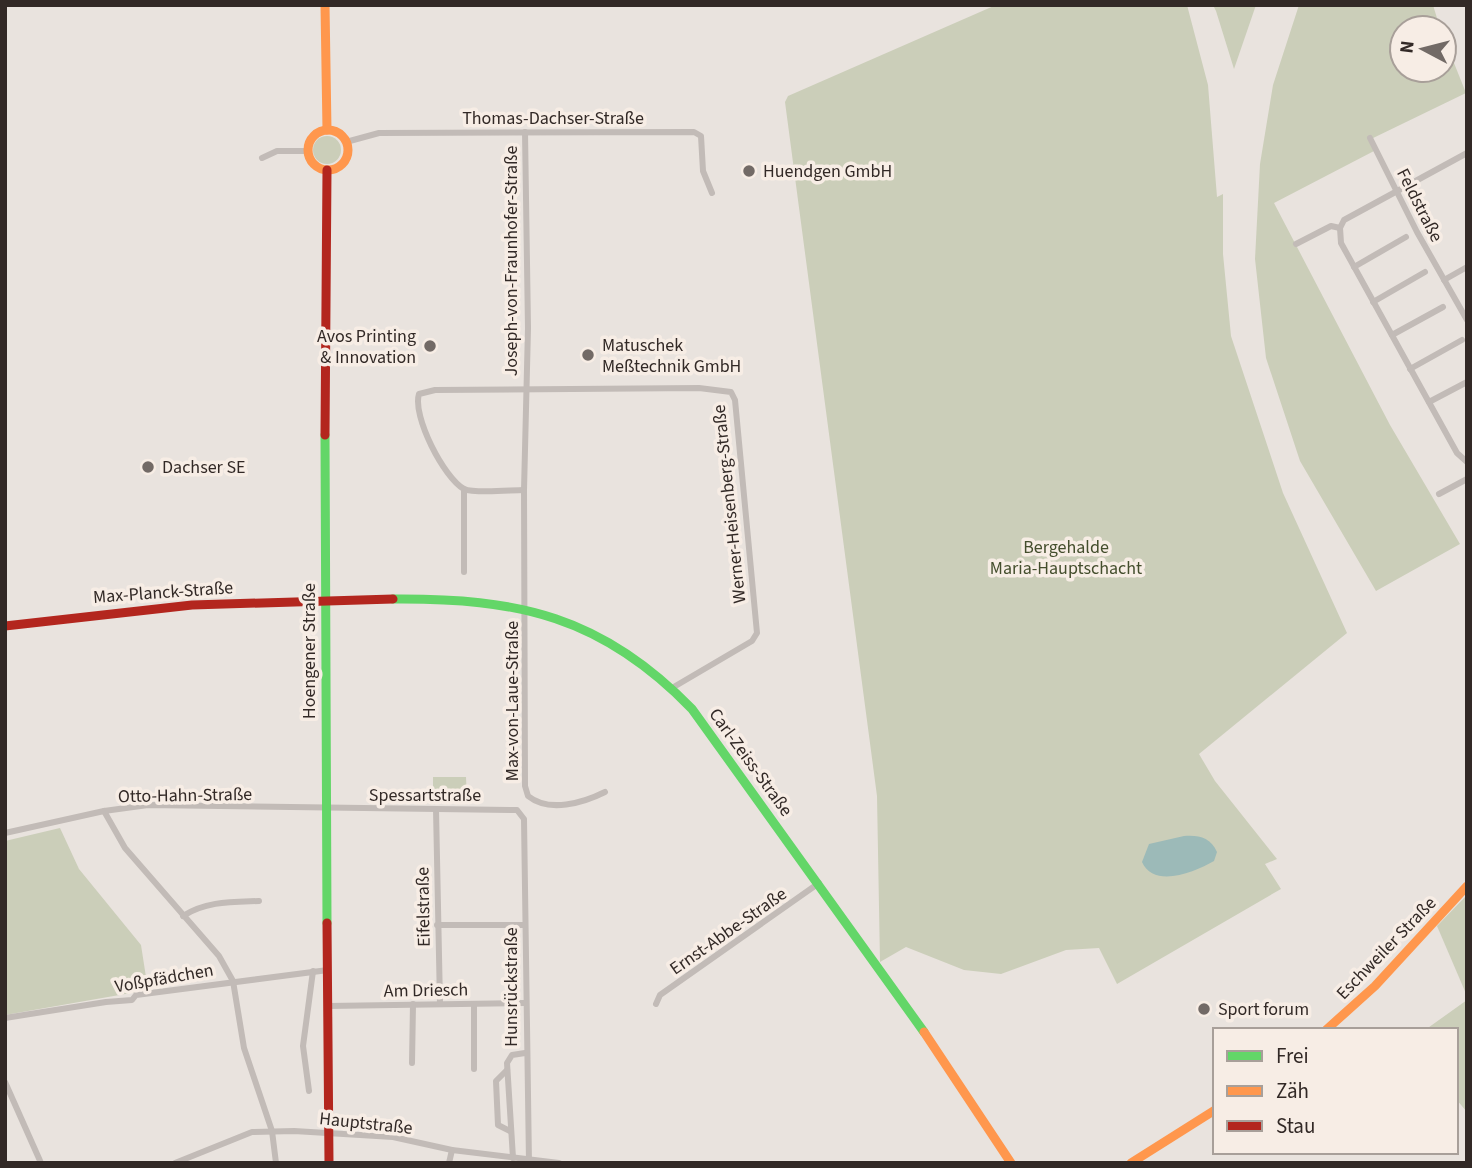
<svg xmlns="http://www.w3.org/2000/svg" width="1472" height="1168" viewBox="0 0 1472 1168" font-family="'Source Sans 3',sans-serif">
<rect width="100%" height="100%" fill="#e9e3de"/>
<g fill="#cbceb9">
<path d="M996,5H1187L1208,85L1217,197L1223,194V254L1231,336L1283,493L1347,633L1199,754L1215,781L1277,859L1265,864L1281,889L1117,984L1099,948L1066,950L1001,974L964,970L906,947L880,962L877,796L785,102L788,96Z"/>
<path d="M1213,5H1256L1234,69L1216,11Z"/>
<path d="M1299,5H1433L1440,28H1402V70H1444V38L1466,93L1369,140L1374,151L1274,203L1390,425L1460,544L1376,591L1300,461L1266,358L1255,259L1260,164L1273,85Z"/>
<circle cx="327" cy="150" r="14"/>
<path d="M433,777H466L467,801H433Z"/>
<path d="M60,828L79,869L141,945L148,990L5,1015V841Z"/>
<path d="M1467,895V996L1437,926Z"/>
<path d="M1467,1000V1112L1456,1099V1030H1425Z"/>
</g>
<path fill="#9cbab8" d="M1184,836C1199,835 1210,837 1217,852L1214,861C1195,872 1154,889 1142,862L1149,844Z"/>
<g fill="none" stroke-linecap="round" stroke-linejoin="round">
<g stroke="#c2bbb7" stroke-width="6">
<path d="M525,132L528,328L524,490L525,786L528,796C549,813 583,803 605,792"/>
<path d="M1370,138L1417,232L1467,320"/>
<path d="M346,142L379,133L694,132L701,136L703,171L712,193"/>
<path d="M1467,153L1344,220L1340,228L1341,243L1457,453L1467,462"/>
<path d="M262,158L277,151H308"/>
<path d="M1296,244L1331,226L1340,228"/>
<path d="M1354,267L1406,237"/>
<path d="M1444,280L1467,267"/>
<path d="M1373,302L1425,272"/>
<path d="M1392,335L1443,307"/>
<path d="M1410,369L1462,340"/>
<path d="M1429,402L1467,382"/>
<path d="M524,490C511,490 475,494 464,489C444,478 412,416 419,394L435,390L699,388L731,392L735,400L757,633L752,641L672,688"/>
<path d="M1439,494L1467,479"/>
<path d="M464,572V489"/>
<path d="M436,809L440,1004"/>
<path d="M104,811L125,848L219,956L233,981L244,1048L272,1131L276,1163"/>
<path d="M5,833L104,811L148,805L517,810L524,819L529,1163"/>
<path d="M183,916C206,901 232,902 259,901"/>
<path d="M437,925H524"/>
<path d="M656,1004L660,995L819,883"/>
<path d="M328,1006L525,1003"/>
<path d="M5,1018L106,1002L132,1000L136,995L328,970"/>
<path d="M412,1063L413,1004"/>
<path d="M474,1069V1004"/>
<path d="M507,1070L496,1081L498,1125L510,1131"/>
<path d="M5,1082L41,1163"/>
<path d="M309,1091L303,1046L313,971"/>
<path d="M513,1158L507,1063L512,1055L525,1053"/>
<path d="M175,1163L252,1132L294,1131L393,1137L452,1150L559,1163"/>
<path d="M449,1163L452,1150"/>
</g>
<g stroke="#63d668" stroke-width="9">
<path d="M325,435L327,923"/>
<path d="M393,599C518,598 602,616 692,709L924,1032"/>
</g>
<g stroke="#ff974d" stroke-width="9">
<path d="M325,5L327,130"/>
<circle cx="328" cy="150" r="20"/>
<path d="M1326,1030L1375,986L1467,886"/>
<path d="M924,1032L1011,1163"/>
<path d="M1131,1163L1215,1110"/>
</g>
<g stroke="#b3261e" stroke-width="9">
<path d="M325,435L327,170"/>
<path d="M5,626L192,605L393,599"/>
<path d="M327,923L329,1163"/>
</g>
</g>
<g fill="#726a66" stroke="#f7ede5" stroke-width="2.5">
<circle cx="749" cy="171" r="7"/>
<circle cx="430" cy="346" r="7"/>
<circle cx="588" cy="355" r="7"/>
<circle cx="148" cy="467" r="7"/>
<circle cx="1204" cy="1009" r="7"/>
</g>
<g text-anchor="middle" stroke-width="7" stroke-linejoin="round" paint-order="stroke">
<g font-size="18" fill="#322926" stroke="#f7ede5">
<text x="553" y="124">Thomas-Dachser-Straße</text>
<text transform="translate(1420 205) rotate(63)" y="6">Feldstraße</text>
<text transform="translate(511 261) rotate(-90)" y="6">Joseph-von-Fraunhofer-Straße</text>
<text transform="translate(729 504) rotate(-96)" y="6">Werner-Heisenberg-Straße</text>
<text transform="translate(163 592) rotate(-4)" y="6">Max-Planck-Straße</text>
<text transform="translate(309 651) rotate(-90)" y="6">Hoengener Straße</text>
<text transform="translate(512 701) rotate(-90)" y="6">Max-von-Laue-Straße</text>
<text transform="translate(751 762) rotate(54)" y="6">Carl-Zeiss-Straße</text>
<text transform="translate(185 795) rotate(-1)" y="6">Otto-Hahn-Straße</text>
<text x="425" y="801">Spessartstraße</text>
<text transform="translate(423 907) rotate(-91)" y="6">Eifelstraße</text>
<text transform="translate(728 931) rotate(-35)" y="6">Ernst-Abbe-Straße</text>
<text transform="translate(1386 948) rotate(-46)" y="6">Eschweiler Straße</text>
<text transform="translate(164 978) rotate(-10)" y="6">Voßpfädchen</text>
<text transform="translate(511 987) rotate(-90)" y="6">Hunsrückstraße</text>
<text transform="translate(426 990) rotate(-1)" y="6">Am Driesch</text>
<text transform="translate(366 1123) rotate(6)" y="6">Hauptstraße</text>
</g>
<g font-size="18" fill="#322926" stroke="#f7ede5" text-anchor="start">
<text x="763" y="177">Huendgen GmbH</text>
<text x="416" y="342" text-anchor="end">Avos Printing<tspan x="416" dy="21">&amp; Innovation</tspan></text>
<text x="602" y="351">Matuschek<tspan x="602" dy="21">Meßtechnik GmbH</tspan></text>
<text x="162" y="473">Dachser SE</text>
<text x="1218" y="1015">Sport forum</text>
</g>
<g font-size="18" fill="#444e2d" stroke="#f7ede5">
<text x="1066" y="553">Bergehalde<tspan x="1066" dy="21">Maria-Hauptschacht</tspan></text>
</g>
</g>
<rect width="1472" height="1168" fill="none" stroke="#322926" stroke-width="14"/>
<rect x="1213" y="1028" width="245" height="126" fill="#f7ede5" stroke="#a89f99" stroke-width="2"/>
<rect x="1227" y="1051" width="35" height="10" fill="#63d668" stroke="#a89f99" stroke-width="2"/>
<text x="1276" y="1063" font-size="21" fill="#322926">Frei</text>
<rect x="1227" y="1086" width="35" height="10" fill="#ff974d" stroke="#a89f99" stroke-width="2"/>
<text x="1276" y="1098" font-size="21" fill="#322926">Zäh</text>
<rect x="1227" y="1121" width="35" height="10" fill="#b3261e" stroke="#a89f99" stroke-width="2"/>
<text x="1276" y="1133" font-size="21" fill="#322926">Stau</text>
<g transform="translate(1423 49) rotate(277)"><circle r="33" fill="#f7ede5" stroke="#a89f99" stroke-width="2"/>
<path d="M0-5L12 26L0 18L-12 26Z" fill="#726a66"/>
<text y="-10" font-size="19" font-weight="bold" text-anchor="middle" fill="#322926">N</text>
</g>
</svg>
